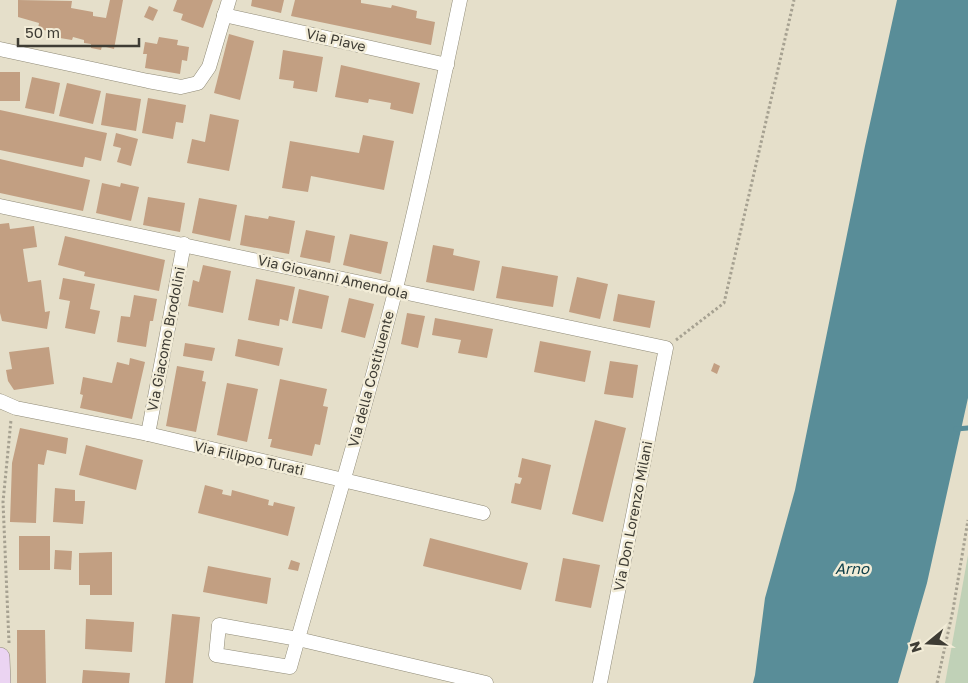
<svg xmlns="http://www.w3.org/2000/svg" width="968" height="683" viewBox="0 0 968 683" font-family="'Golos Text',sans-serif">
<rect width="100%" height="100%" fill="#e5dfca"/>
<path fill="#c0d1b7" d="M968,555V683H945L946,678Z"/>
<path fill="#598d98" d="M897,0H968V398L927,583L898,683H753L755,675L765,598L795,490L865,146Z"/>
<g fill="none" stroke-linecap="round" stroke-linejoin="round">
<path stroke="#598d98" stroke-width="5" d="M956,429L968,428"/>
</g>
<g fill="#c29f82">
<path d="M18,0L72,1L71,8L93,12V16L106,18L110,0H123L114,49L102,46L101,50L91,48V44L84,43V40L73,37L72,40L60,38L61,33L38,29L39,23L18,17Z"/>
<path d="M177,0H213L203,28L181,20L183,14L173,11Z"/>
<path d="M252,0H284L281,13L251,6Z"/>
<path d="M295,0H361V3L391,8L392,5L417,11L416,18L435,22L431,45L291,16Z"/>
<path d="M149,6L158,10L153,21L144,17Z"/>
<path d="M229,34L254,41L240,100L214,93Z"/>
<path d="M159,37L178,40L177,45L189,47L187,61L182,60L180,74L145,68L147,54H143L145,42L157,44Z"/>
<path d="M283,50L323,57L317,92L293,88L294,81L279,79Z"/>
<path d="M341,65L420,83L413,114L390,109L391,103L369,99L368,103L335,97Z"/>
<rect x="0" y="72" width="20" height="29"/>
<path d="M32,77L60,83L54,114L25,108Z"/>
<path d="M67,83L101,91L93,124L59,116Z"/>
<path d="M106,93L141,99L136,131L101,125Z"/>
<path d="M148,98L186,105L183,123L176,122L173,139L142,133Z"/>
<path d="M0,110L107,133L101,161L85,157L83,167H81L0,150Z"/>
<path d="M210,114L239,120L229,171L187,163L192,139L205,142Z"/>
<path d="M116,133L138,139L131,166L117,162L121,148L113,146Z"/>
<path d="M363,135L394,141L384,190L311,176L308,192L282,188L290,141L359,153Z"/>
<path d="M0,159L90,180L83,211L0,193Z"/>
<path d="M102,183L120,187L121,183L139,187L131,221L96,213Z"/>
<path d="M148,197L185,203L180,232L143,225Z"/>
<path d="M199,198L237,205L230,241L192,233Z"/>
<path d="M245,215L268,219L269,216L295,221L289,254L240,245Z"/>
<path d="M9,223L10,229L34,226L37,247L23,249L24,256L28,282L41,280L45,312L50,311L47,329L2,321L0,313V224Z"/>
<path d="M306,230L335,236L330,263L300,257Z"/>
<path d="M350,234L388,242L381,274L343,265Z"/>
<path d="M65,236L165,260L159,291L84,276L85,272L58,265Z"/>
<path d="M433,245L454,249L453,255L480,261L474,291L426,282Z"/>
<path d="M203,265L231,271L223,313L188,306L193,280L199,282Z"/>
<path d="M502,266L558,276L553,307L496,298Z"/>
<path d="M577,277L608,284L600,319L569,312Z"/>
<path d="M63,278L95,284L90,309L100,311L95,334L65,328L70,301L59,299Z"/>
<path d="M256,279L295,287L288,321L280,319L279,326L248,320Z"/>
<path d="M299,289L329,296L322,329L292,323Z"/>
<path d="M618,294L655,301L650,328L613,321Z"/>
<path d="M134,295L157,299L153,321H150L146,347L117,342L121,316L130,317Z"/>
<path d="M349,298L374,304L365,338L341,332Z"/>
<path d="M407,313L425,316L418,348L401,344Z"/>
<path d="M435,318L493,329L487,358L458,353L461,340L432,335Z"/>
<path d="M238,339L283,348L279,366L235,356Z"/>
<path d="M540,341L591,351L585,382L534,372Z"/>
<path d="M185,343L215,348L212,361L183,356Z"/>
<path d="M49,347L54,384L14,390L8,381L6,370L12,369L9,352Z"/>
<path d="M130,358L145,362L132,419L80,408L83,395L80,394L83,377L112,383L117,362L129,365Z"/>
<path d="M610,361L638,365L633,398L604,394Z"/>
<path d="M714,363L720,366L717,374L711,371Z"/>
<path d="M177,366L204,371L202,381L206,382L196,432L166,426Z"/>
<path d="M280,379L327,389L323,406L328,407L320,445L315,444L312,456L270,447L272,439H268Z"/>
<path d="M227,383L258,389L247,442L217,435Z"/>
<path d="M595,420L626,428L603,522L572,514Z"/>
<path d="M20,428L68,438L66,454L47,450L44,465L38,464L36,523L10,522L12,463Z"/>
<path d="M86,445L143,460L136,490L79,475Z"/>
<path d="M522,458L551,465L541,510L511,503L515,483L520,484L522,478L518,477Z"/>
<path d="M205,485L223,490L222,494L231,496L232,490L269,500L268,505L273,506L274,502L295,507L288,536L198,513Z"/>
<path d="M55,488L75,490V501H85L83,524L53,522Z"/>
<rect x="19" y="536" width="31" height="34"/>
<path d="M430,538L528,563L521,590L423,566Z"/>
<path d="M55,550L72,551L71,570L54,569Z"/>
<path d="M112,552V595H90V585H79V553Z"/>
<path d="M563,558L600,565L591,608L555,601Z"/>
<path d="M291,560L300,563L298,571L288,569Z"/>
<path d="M208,566L271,578L267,604L203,592Z"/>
<path d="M172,614L200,617L193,683H165Z"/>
<path d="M86,619L134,622L132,652L85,649Z"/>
<path d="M17,630H45L46,683H17Z"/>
<path d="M83,670L130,673L129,683H82Z"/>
</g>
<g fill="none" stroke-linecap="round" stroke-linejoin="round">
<defs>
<g id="street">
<path d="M460,0C440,97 419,195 395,292C363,418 325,542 290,667L216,655L219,625L298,639L486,683"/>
<path d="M224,15L447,65"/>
<path d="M0,49L148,81L181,87L198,83L209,67L229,0"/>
<path d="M0,206L666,348L600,683"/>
<path d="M0,401L16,408L148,434L483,513"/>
<path d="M148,434L184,244"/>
</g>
<path id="secondary" d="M0,657L1,683"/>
</defs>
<use href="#street" stroke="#8f8a77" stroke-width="15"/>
<use href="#secondary" stroke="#8f8a77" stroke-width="20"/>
<g stroke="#a6a191" stroke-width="3" stroke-dasharray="2.5 2.5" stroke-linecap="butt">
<path d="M676,340L724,303L794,0"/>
<path d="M9,643L3,502L11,420"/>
<path d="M937,683L953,610L968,520"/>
</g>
<use href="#street" stroke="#fff" stroke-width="14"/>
<use href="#secondary" stroke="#ebd4f2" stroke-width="19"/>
</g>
<g text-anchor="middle" stroke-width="5" stroke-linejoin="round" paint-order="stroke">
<g font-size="14" fill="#3e3c34" stroke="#f2ecd7">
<text transform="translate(336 40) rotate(13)" y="5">Via Piave</text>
<text transform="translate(333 277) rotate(13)" y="5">Via Giovanni Amendola</text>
<text transform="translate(166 339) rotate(-79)" y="5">Via Giacomo Brodolini</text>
<text transform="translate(371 379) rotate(-75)" y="5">Via della Costituente</text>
<text transform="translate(249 458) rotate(13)" y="5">Via Filippo Turati</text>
<text transform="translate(633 516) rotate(-79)" y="5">Via Don Lorenzo Milani</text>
</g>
<g font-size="15" font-style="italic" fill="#0d3e48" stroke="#f2ecd7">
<text x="852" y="574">Arno</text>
</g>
</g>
<g transform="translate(928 643) rotate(252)" stroke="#f2ecd7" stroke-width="4" paint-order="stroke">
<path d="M0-4L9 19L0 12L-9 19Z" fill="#3e3c34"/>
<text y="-8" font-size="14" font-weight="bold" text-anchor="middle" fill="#3e3c34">N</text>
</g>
<path d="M18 38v8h121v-8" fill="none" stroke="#3e3c34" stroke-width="2.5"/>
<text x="25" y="38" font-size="15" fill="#3e3c34" stroke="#f2ecd7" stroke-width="4" paint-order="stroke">50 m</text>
</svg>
